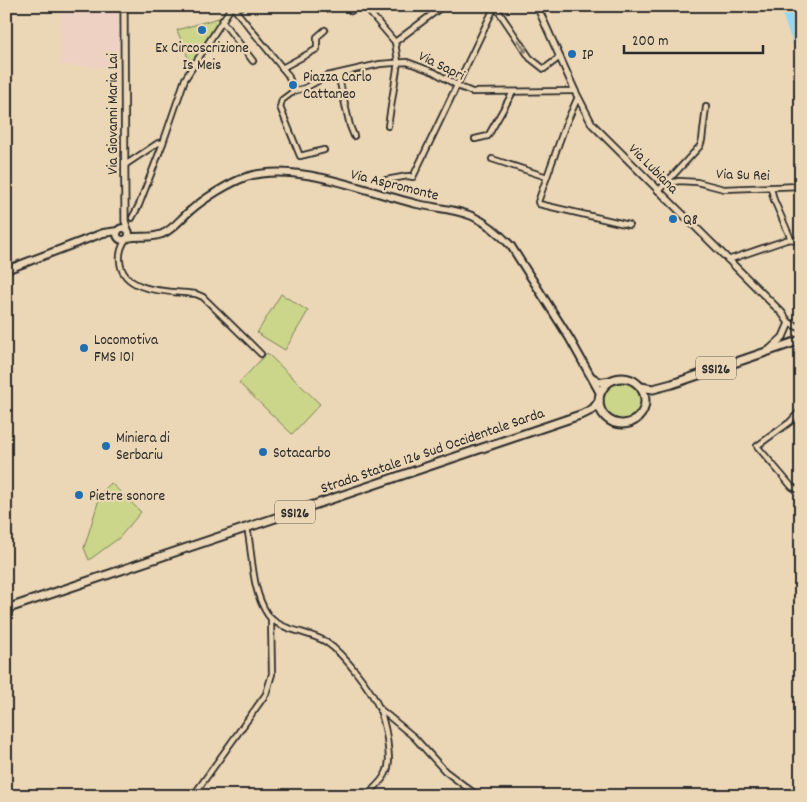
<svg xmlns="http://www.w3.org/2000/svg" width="807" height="802" viewBox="0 0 807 802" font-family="Dekko,sans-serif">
<rect width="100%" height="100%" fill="#ebd6b5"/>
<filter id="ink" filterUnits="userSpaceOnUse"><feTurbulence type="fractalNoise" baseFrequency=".02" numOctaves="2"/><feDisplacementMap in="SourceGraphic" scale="10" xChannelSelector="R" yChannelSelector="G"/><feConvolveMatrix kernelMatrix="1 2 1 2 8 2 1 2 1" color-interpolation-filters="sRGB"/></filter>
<g filter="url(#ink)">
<path fill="#efd1c4" d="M61,6H120L118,68L61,65Z"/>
<g fill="#cbd68a" stroke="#7b805a">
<path d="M222,17L191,65L177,30Z"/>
<path d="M281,294L308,311L285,350L257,333Z"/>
<path d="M267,353L320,404L292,434L239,383Z"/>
<circle cx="622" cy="402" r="19"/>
<path d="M111,483L141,512L119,538L89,560L84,548L101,493Z"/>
</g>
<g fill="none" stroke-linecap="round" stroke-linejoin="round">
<path stroke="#92d7f4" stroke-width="9" d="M784,6L801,53"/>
<defs>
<g id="minor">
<path d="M232,6L288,75L294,91L305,88L327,76L380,64L407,62L434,72L460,87L472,92L575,91"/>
<path d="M495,6L530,58L544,69L560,57"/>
<path d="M234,9L243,6"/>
<path d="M351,11L358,6"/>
<path d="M371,14L395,42L398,62L388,126"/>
<path d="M222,21L253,61"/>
<path d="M395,42L443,6"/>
<path d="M282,68L317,49V37L325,30"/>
<path d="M338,74L350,126L354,136"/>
<path d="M294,91L282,100L280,107L300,156L324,150"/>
<path d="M578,97L565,126L538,202L539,204L629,225"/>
<path d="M475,139L488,136L513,92"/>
<path d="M492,159L547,177"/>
<path d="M125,165L158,143H163L185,79L232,6"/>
<path d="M386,180L408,176L413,177L495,6"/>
<path d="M666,183L700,146L702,140L706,107"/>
<path d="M771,188L774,200L791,239"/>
<path d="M658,191L665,184L679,181L697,182L724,189L801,186"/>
<path d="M132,218L139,205L163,143"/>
<path d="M126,239C122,245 119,254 120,261C122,294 172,291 196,294L203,297L261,354"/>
<path d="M728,260L786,240L791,239L801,242"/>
<path d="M801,410L790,422L757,446L792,487L801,491"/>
<path d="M247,527C253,556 251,590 268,615C278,630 311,632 326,642C344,654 372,690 380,710C384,722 387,735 388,747C389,756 390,765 386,773C382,782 373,789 366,796"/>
<path d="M380,709L414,737L445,771L478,796"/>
<path d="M193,796L266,694L272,674L271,619"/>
</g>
<g id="tertiary">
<path d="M124,6L125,221L128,230"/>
<path d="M537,6L575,91L592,124L782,313L789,323L801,328"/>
<path d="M770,349L783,337L789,323"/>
</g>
<g id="secondary">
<circle cx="123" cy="234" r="6"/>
<path d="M128,238C139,235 150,239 162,234C173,230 181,218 191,210C205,198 229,183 246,177C296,161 367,192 417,204C435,208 455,209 472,216C488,223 499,233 511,246L570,339L600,393"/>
<path d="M6,270L103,233L118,231"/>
<path d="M592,377L600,382L614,380"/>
</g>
<g id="primary">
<circle cx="622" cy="401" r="23"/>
<path d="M641,387L653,389L672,384L801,340"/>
<path d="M6,609L583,414L593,409L599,401"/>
</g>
</defs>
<use href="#minor" stroke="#2b2b2b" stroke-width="8"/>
<use href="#tertiary" stroke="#2b2b2b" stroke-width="9"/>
<use href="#secondary" stroke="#2b2b2b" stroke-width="10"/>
<use href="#primary" stroke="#2b2b2b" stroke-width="11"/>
<use href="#minor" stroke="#ebd6b5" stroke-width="4.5"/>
<use href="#tertiary" stroke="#ebd6b5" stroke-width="5.5"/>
<use href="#secondary" stroke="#ebd6b5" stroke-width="6"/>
<use href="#primary" stroke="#ebd6b5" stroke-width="7"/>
</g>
<defs><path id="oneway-shaft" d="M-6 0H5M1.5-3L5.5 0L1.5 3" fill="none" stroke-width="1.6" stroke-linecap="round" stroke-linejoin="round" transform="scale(1.25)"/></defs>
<use stroke="#8b8070" href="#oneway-shaft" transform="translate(522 46) rotate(57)"/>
</g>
<g fill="#1f6fb2" stroke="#ebd6b5" stroke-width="2">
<circle cx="202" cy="30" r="5"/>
<circle cx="572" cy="54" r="5"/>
<circle cx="293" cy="85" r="5"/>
<circle cx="673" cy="219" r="5"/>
<circle cx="84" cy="348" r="5"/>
<circle cx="106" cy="446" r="5"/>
<circle cx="263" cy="452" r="5"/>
<circle cx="79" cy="495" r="5"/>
</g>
<g text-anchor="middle" stroke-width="4.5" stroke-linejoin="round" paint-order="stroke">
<g fill="#ebd6b5" stroke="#655e54" stroke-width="1">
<rect x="696" y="356.5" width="40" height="23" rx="4"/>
<rect x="275" y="500.5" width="40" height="23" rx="4"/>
</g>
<g font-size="14" font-weight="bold" fill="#2b2b2b">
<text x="716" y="373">SS126</text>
<text x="295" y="517">SS126</text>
</g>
<g font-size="15" fill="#2b2b2b" stroke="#ebd6b5" text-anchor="start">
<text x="202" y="52" text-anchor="middle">Ex Circoscrizione<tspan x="202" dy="17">Is Meis</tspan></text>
<text x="582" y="59">IP</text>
<text x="303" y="81">Piazza Carlo<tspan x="303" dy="17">Cattaneo</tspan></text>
<text x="683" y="224">Q8</text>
<text x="94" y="344">Locomotiva<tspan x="94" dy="17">FMS 101</tspan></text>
<text x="116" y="442">Miniera di<tspan x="116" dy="17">Serbariu</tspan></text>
<text x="273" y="457">Sotacarbo</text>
<text x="89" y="500">Pietre sonore</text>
</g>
<g font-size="15" fill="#2b2b2b" stroke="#ebd6b5">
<text transform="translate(442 65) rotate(26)" y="5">Via Sapri</text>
<text transform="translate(112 114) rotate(-90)" y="5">Via Giovanni Maria Lai</text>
<text transform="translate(654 168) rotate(45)" y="5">Via Lubiana</text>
<text transform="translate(743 174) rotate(2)" y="5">Via Su Rei</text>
<text transform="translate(395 184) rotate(14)" y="5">Via Aspromonte</text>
<text transform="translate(432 450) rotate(-19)" y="5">Strada Statale 126 Sud Occidentale Sarda</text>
</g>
</g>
<rect width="807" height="802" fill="none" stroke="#ebd6b5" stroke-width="25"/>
<rect x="12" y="12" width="782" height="777" fill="none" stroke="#2b2b2b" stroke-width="2" filter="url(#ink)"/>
<path d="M624 45v8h139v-8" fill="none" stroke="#2b2b2b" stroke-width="2.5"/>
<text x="632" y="45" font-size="15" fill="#2b2b2b" stroke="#ebd6b5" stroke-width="4" paint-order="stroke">200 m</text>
</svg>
